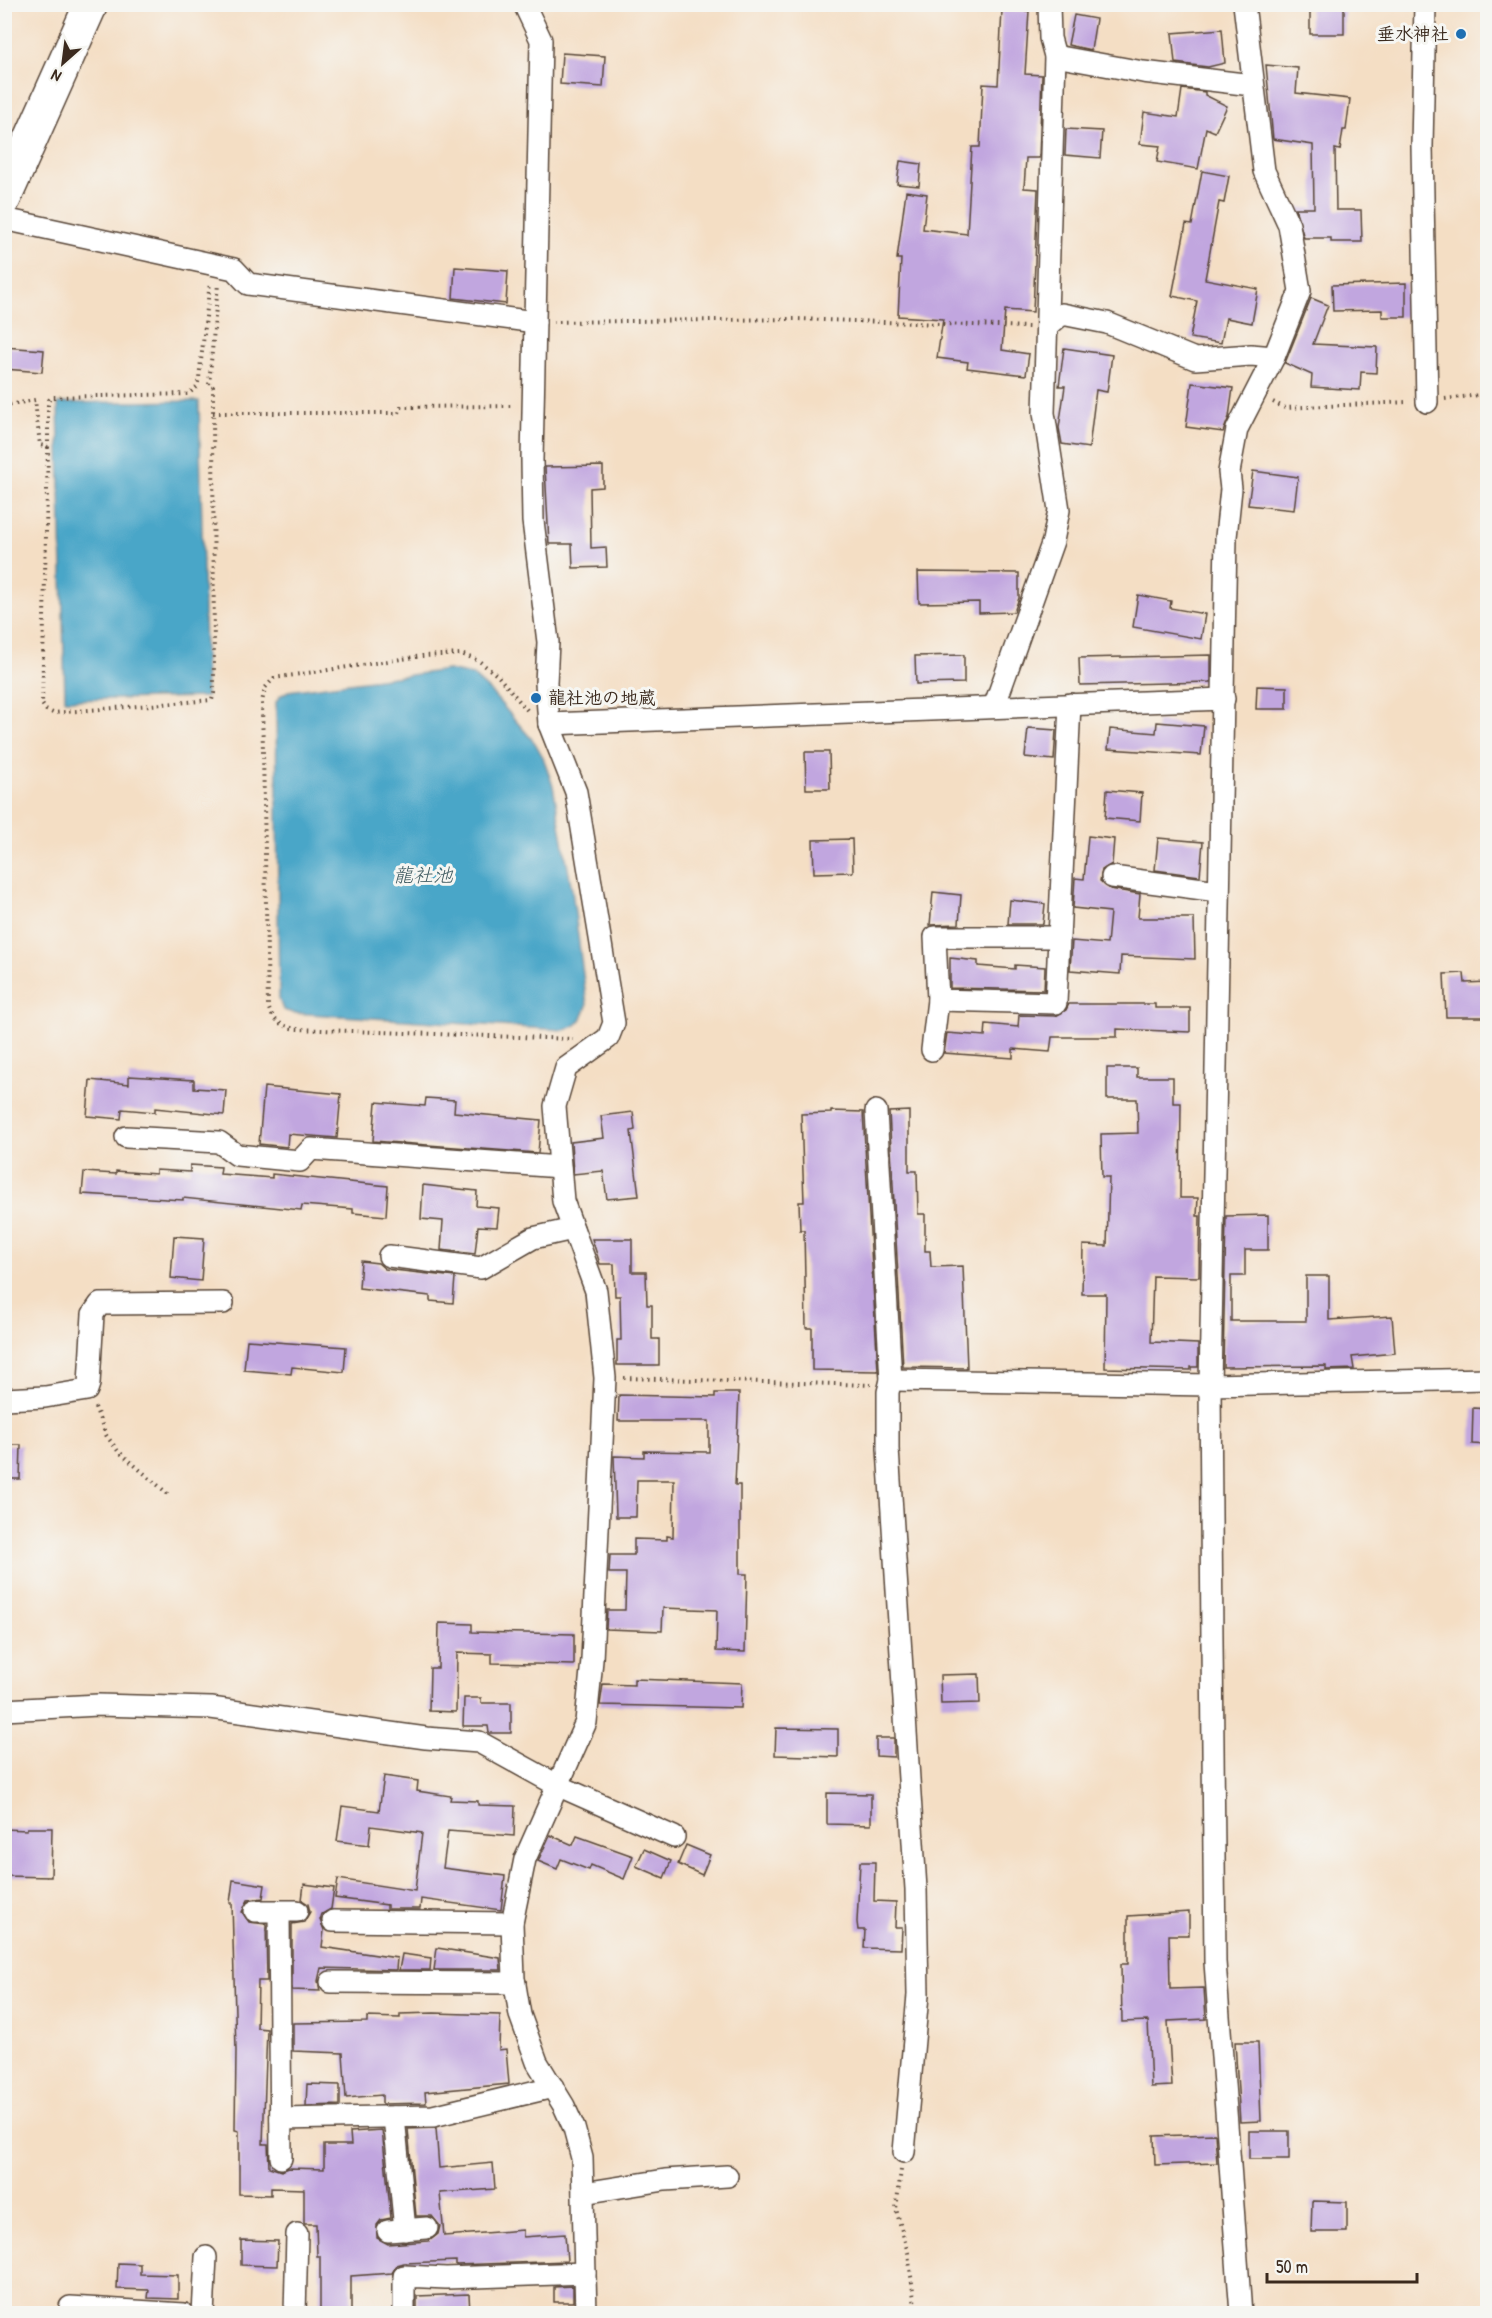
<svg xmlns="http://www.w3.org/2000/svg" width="1492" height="2318" viewBox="0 0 1492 2318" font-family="'Patrick Hand','Klee One',sans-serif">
<rect width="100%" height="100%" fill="#f6f6f2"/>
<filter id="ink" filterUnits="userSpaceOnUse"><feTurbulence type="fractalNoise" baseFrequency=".0167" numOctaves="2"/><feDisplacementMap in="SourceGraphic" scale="12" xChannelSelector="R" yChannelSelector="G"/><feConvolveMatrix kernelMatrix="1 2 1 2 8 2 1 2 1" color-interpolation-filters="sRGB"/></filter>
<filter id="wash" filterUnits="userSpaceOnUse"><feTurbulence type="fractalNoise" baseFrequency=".008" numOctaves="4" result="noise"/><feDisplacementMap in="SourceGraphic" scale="24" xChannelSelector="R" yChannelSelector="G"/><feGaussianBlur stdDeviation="1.35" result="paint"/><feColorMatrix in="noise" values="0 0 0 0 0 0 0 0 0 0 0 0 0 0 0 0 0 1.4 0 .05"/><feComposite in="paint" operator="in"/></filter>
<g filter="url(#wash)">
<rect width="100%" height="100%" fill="#f4dec4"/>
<g fill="#49a6c8" stroke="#426873" stroke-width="1.5">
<path d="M199,401L206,697L65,700L58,403Z"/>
<path d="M448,670L472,675L491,692L535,743L543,757L553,786L572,890L587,1005C583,1020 579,1026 564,1030L293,1013L283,1010L279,999L276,702L280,696L288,691Z"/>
</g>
<g id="blocks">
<g fill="#c1a6df">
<rect x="1310" y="4" width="34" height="30"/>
<path d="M1002,10L1029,11L1025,74L1042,75L1039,158H1026L1024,188L1038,189L1033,312L1005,310L1002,350L1029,354L1026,375L967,368L968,362L937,358L943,319L898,316L901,259H897L906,191L927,194L923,229L967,234L972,147H980L983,84L998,85Z"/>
<path d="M1074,15L1096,19L1091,50L1068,45Z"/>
<path d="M1222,29L1225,63L1208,67L1175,63L1172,33Z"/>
<path d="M562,53L605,56L603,87L560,84Z"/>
<path d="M1266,65L1298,68L1296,93L1350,99L1346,130H1343L1340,150L1335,149L1336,210H1361L1362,242H1331V238H1304L1295,208H1314L1313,145L1273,139Z"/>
<path d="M1182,89L1205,92V95L1227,106L1215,132L1206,128L1198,169L1157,162L1160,146L1140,144L1144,112L1178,117Z"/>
<path d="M1066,129L1102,131L1100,158L1065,155Z"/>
<path d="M900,161L921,164L919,186L897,184Z"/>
<path d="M1202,171L1229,176L1224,203L1219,202L1205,279L1258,289L1252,323L1226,318L1221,343L1190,338L1197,301L1172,296L1186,224L1192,225Z"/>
<path d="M455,267L508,271L506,304L453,298Z"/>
<path d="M1406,283V317H1382V310L1333,311L1332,285Z"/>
<path d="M1311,298L1328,305L1313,344L1377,347L1376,373L1361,372L1360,390L1311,387L1312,375L1285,363Z"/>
<path d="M4,347L44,350L42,372L4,369Z"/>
<path d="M1064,348L1112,355L1107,392L1096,390L1089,448L1062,444L1059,428L1065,386H1059Z"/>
<path d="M1192,383L1233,388L1229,417L1223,432L1186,427Z"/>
<path d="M603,466V487L590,488L591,548L606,547L607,567L573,568L572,544H549L545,467Z"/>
<path d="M1253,471L1298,477L1294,510L1248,505Z"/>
<path d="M918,572L1019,573V598L1014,612L979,613V602L919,603Z"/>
<path d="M1138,595L1171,601L1170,608L1205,614L1201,639L1133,627Z"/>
<path d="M964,655V683L916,684L915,656Z"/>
<path d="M1211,655V682L1080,685L1079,658Z"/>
<path d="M1257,686L1287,687V709H1256Z"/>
<path d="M1157,722L1204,726L1201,755L1108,749L1110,729L1156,733Z"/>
<path d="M1028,728L1056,730L1054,760L1025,757Z"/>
<path d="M805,752H829L830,789H806Z"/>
<path d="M1107,790L1142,793L1140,821L1105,818Z"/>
<path d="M1088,836L1114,839L1112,864L1102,870L1100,881L1110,889L1140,894L1138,918H1194L1195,959L1121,956L1120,974L1070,970L1072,941L1107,944L1110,912L1073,908L1075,878L1084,879Z"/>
<path d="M1158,838L1203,842L1200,876L1155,870Z"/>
<path d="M852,839L853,872L814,873L813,840Z"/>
<path d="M933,892L961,895L959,924L930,925Z"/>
<path d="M1010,900L1045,904L1043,924H1008Z"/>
<path d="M950,958L978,961V966L1015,969V965L1045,967L1044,990L950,988Z"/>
<path d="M1464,973L1465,983L1488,982V1017H1446L1444,974Z"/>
<path d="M1069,1004H1155V1008H1190V1032L1117,1029V1037H1052L1050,1052L1013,1049V1058L944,1053L947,1033L985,1036L986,1024L1018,1027L1019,1015L1056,1016L1066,1010Z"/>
<path d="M1107,1068H1137V1077H1173V1103H1181L1180,1198H1198L1197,1216H1200L1199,1277L1153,1276L1151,1342L1198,1344V1367H1191V1370L1105,1368L1106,1294H1082L1083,1245L1107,1246L1109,1177H1102L1101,1134L1138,1133L1137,1099H1107Z"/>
<path d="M129,1076L194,1080V1088L226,1090L224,1115L155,1108V1112L122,1109L121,1119L87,1116L90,1080L129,1084Z"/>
<path d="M264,1087L341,1094L337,1138L288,1134L287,1147L259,1144Z"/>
<path d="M426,1098L455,1100L454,1112L541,1120L538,1153L373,1141L376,1102L425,1106Z"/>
<path d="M831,1111L863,1112L878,1371L812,1370V1328H806L804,1230H800L799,1202H804L801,1114L831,1113Z"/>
<path d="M909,1111V1171H917L918,1214H925V1251H930L931,1267L963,1266L967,1368L903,1367L889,1112Z"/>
<path d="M633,1112L635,1130L631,1131L639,1196L607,1199L603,1171L573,1174L571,1142L604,1138L601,1116Z"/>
<path d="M190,1165L221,1167L220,1174L272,1178V1174L388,1186L386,1216L353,1213V1209L302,1205L301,1210L183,1198V1200L82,1194L84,1172L116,1174V1171L156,1174V1170L190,1172Z"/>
<path d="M423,1185L477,1191L476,1206L499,1208L497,1227L478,1226L475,1254L441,1250L443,1221L421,1219Z"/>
<path d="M1268,1215V1250H1245V1276H1231V1321H1306V1276H1329V1320L1392,1316L1395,1353L1352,1357L1354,1369L1326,1370V1366L1223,1367L1226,1216Z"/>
<path d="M174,1236L204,1238L201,1281L171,1278Z"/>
<path d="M592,1239H632V1272H646L647,1305H652V1339H659V1365H617V1340H621L620,1296H615L614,1264H600Z"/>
<path d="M361,1261L378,1263L385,1269L455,1277L453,1303L430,1301V1296L359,1288Z"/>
<path d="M247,1340L346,1347L344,1372L292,1367L291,1374L244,1370Z"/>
<path d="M715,1393H739L735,1485H740V1574H747L745,1652L716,1651L717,1610L663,1608L662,1631L606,1629L607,1610H625L626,1573H609L610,1555H634V1539L667,1540V1536L673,1537L674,1480H637L636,1517H616L614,1456L644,1457V1451L709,1452V1421H618L619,1395L715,1397Z"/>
<path d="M1473,1408L1488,1409V1445L1472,1444Z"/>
<path d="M4,1445H21L20,1479H4Z"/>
<path d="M439,1623L472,1624V1632L574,1634V1665L492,1663V1654L457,1653L456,1712L429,1711L430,1668H438Z"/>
<path d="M979,1674L980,1703L941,1704L940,1675Z"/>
<path d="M634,1679L742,1683L741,1708L600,1705L603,1684L634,1685Z"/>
<path d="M464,1698H481V1703H511V1733H489L488,1726H463Z"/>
<path d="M776,1728L838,1729V1757L775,1755Z"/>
<path d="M876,1738H894V1757L876,1756Z"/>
<path d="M384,1776L418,1781L417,1791L451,1796L450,1800L478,1801V1805L515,1806L514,1836L448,1831L443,1868L505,1876L501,1910L421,1899L420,1909H387V1905L335,1898L338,1879L415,1891L422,1833L371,1826L369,1845L337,1841L342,1806L379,1811Z"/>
<path d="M827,1793L871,1794V1825L827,1824Z"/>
<path d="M27,1828H52L51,1877L4,1876V1829L27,1830Z"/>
<path d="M550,1835L573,1845L577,1836L633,1856L624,1879L591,1865L589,1870L561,1859L557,1869L538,1861Z"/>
<path d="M686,1845L710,1855L702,1875L678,1864Z"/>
<path d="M644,1849L671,1861L664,1878L636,1866Z"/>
<path d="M860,1862H875L874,1901L896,1902L895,1928H902L901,1949L864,1948L865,1930H858L857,1922Z"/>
<path d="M233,1880L265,1885L263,1898L248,1900L242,1912L249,1922L266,1924L267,1981H258L257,2028L267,2029L263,2144H268L269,2167L281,2171L289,2168L324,2169V2145H351L350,2132L382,2130L391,2218L381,2220L377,2225V2238L388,2244L429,2241L438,2234L440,2226L432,2216H416L408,2129L436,2128L439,2168L493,2163L495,2189L440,2193L444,2236L523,2230V2237L565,2234L567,2261L456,2265V2261L404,2263L397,2265L392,2273L351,2276V2313H320V2256H317L316,2224H304V2189L271,2188V2195L239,2194V2131L235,2130L236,2051L232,1903H230Z"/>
<path d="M304,1884L334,1888L331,1909L322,1914L320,1920L324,1930L322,1947L397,1958L396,1970L321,1968L318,1981L320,1991L292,1990V1924L304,1922L310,1912L308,1904L302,1900Z"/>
<path d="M1189,1912V1935H1169L1170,1989L1204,1988L1206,2019L1168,2021L1172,2086L1151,2087L1148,2021L1122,2022L1121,1964H1128V1916Z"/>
<path d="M437,1948L500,1958L501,1970H434Z"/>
<path d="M402,1954L431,1958L430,1970H399Z"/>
<path d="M434,2013L500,2015L499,2050L506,2049L509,2084L425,2092L426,2103L382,2104V2095L346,2098L343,2053L293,2051V2023L367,2022V2017L400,2018V2014Z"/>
<path d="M1235,2042H1258L1261,2121L1240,2122Z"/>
<path d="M307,2084L340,2085V2105L306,2106Z"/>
<rect x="1249" y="2131" width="40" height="28"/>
<path d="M1215,2134L1217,2163L1155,2165L1154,2136Z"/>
<path d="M1312,2201L1347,2202V2232H1311Z"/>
<path d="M241,2240L278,2241L277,2266L241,2265Z"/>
<path d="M118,2263L140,2264V2274L178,2275V2299L148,2298L149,2290L117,2289Z"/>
<path d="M573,2286V2302H554V2287Z"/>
<path d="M469,2294L470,2313H417V2296Z"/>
</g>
</g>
</g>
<g filter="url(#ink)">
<use href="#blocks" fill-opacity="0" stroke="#574537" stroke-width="1.5"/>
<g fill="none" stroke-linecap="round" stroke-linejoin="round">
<defs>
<g id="street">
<path d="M524,4L541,40L532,460L533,521L548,642L546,683L549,724L576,792L614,1023L608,1038L566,1068L555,1106L563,1201L596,1291L605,1378L592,1660L586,1722L525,1859L512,1923L514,1979L520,2015L537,2062L564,2106L574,2128L582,2158L586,2314"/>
<path d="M1425,4L1422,146L1427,402"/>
<path d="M1055,56L1143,72L1252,85"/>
<path d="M4,219L234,269L248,284L535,322"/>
<path d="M1047,327L1062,314L1107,323L1195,359L1251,355L1274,357"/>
<path d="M994,707L1053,541L1059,510L1044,413L1055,56L1050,38L1049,4"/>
<path d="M549,724L1224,699"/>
<path d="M1112,877L1218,891"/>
<path d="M1059,937H935L938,1000L1056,1003L1070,704"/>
<path d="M932,1050L938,1000"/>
<path d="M876,1111L891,1380L888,1392V1449L916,1889L918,1995L904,2152"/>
<path d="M126,1137L219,1142L237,1155L300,1161L311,1149L560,1167"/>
<path d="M389,1256L481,1268L533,1238L573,1229"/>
<path d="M891,1380L1210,1385L1488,1379"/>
<path d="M4,1399L45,1397L87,1390L89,1384L93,1314L100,1304L223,1303"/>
<path d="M4,1710L98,1705L211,1708L426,1738L479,1742L557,1785L674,1837"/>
<path d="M255,1911H297"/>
<path d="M279,1911L281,2158"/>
<path d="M333,1921L512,1923"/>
<path d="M331,1982L515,1983"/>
<path d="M394,2117L405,2230"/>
<path d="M281,2119L433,2116L553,2087"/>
<path d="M583,2193L665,2180L727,2176"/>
<path d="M388,2231L427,2228"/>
<path d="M70,2307L184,2314"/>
<path d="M203,2314L206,2257"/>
<path d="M295,2314L297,2234"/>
<path d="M404,2314V2276L446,2278L585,2273"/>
<path d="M1241,2314L1215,1962L1212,1642L1210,1385L1226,537L1231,489L1229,472L1237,429L1274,357L1300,291L1289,225L1264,171L1244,4"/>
</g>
<path id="primary" d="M4,199L91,4"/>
</defs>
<use href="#street" stroke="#574537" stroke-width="24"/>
<use href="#primary" stroke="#574537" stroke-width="36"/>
<g stroke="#574537" stroke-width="4" stroke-dasharray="1.5 4.5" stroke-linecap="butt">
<path d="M553,322L796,319L1029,327"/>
<path d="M1445,399L1488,394"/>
<path d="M1273,402L1285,408L1407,402"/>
<path d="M4,406L35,400L40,445L48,447V405L49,400L53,397L188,394L197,387L199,378L210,282"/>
<path d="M213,413H399L401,407L514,406"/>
<path d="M48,447L42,704L46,710L53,713L212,700L214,693L213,392V387L209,385L218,284"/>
<path d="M527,710L498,676L479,661L461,654L422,656L274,678L265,688L262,702L268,1006C273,1021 280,1025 295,1029L573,1039"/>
<path d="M624,1378L871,1385"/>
<path d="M95,1407L106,1435L118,1451L168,1494"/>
<path d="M901,2170L896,2209L908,2253L916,2314"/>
</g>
<use href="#street" stroke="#fff" stroke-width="21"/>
<use href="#primary" stroke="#fff" stroke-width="33"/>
</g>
</g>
<g fill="#1f6fb2" stroke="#f6f6f2" stroke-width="2">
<circle cx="1461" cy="34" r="6"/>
<circle cx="536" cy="698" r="6"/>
</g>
<g text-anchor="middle" stroke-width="6" stroke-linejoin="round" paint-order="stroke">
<g font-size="18" font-weight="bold" fill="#3b2a1e" stroke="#f6f6f2" text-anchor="end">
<text x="1449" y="40">垂水神社</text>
<text x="548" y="704" text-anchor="start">龍社池の地蔵</text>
</g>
<g font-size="20" font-style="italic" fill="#415c62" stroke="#f6f6f2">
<text x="423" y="882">龍社池</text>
</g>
</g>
<rect width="1492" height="2318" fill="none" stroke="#f6f6f2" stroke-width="24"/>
<g transform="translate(63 63) rotate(208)" stroke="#f6f6f2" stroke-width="4.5" paint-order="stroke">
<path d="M0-4.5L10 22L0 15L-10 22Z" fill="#3b2a1e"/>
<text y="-9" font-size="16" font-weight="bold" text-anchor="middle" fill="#3b2a1e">N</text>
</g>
<path d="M1267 2273v9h150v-9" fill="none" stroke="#3b2a1e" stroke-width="3"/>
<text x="1276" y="2273" font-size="18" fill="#3b2a1e" stroke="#f6f6f2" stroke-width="4.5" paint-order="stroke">50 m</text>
</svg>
